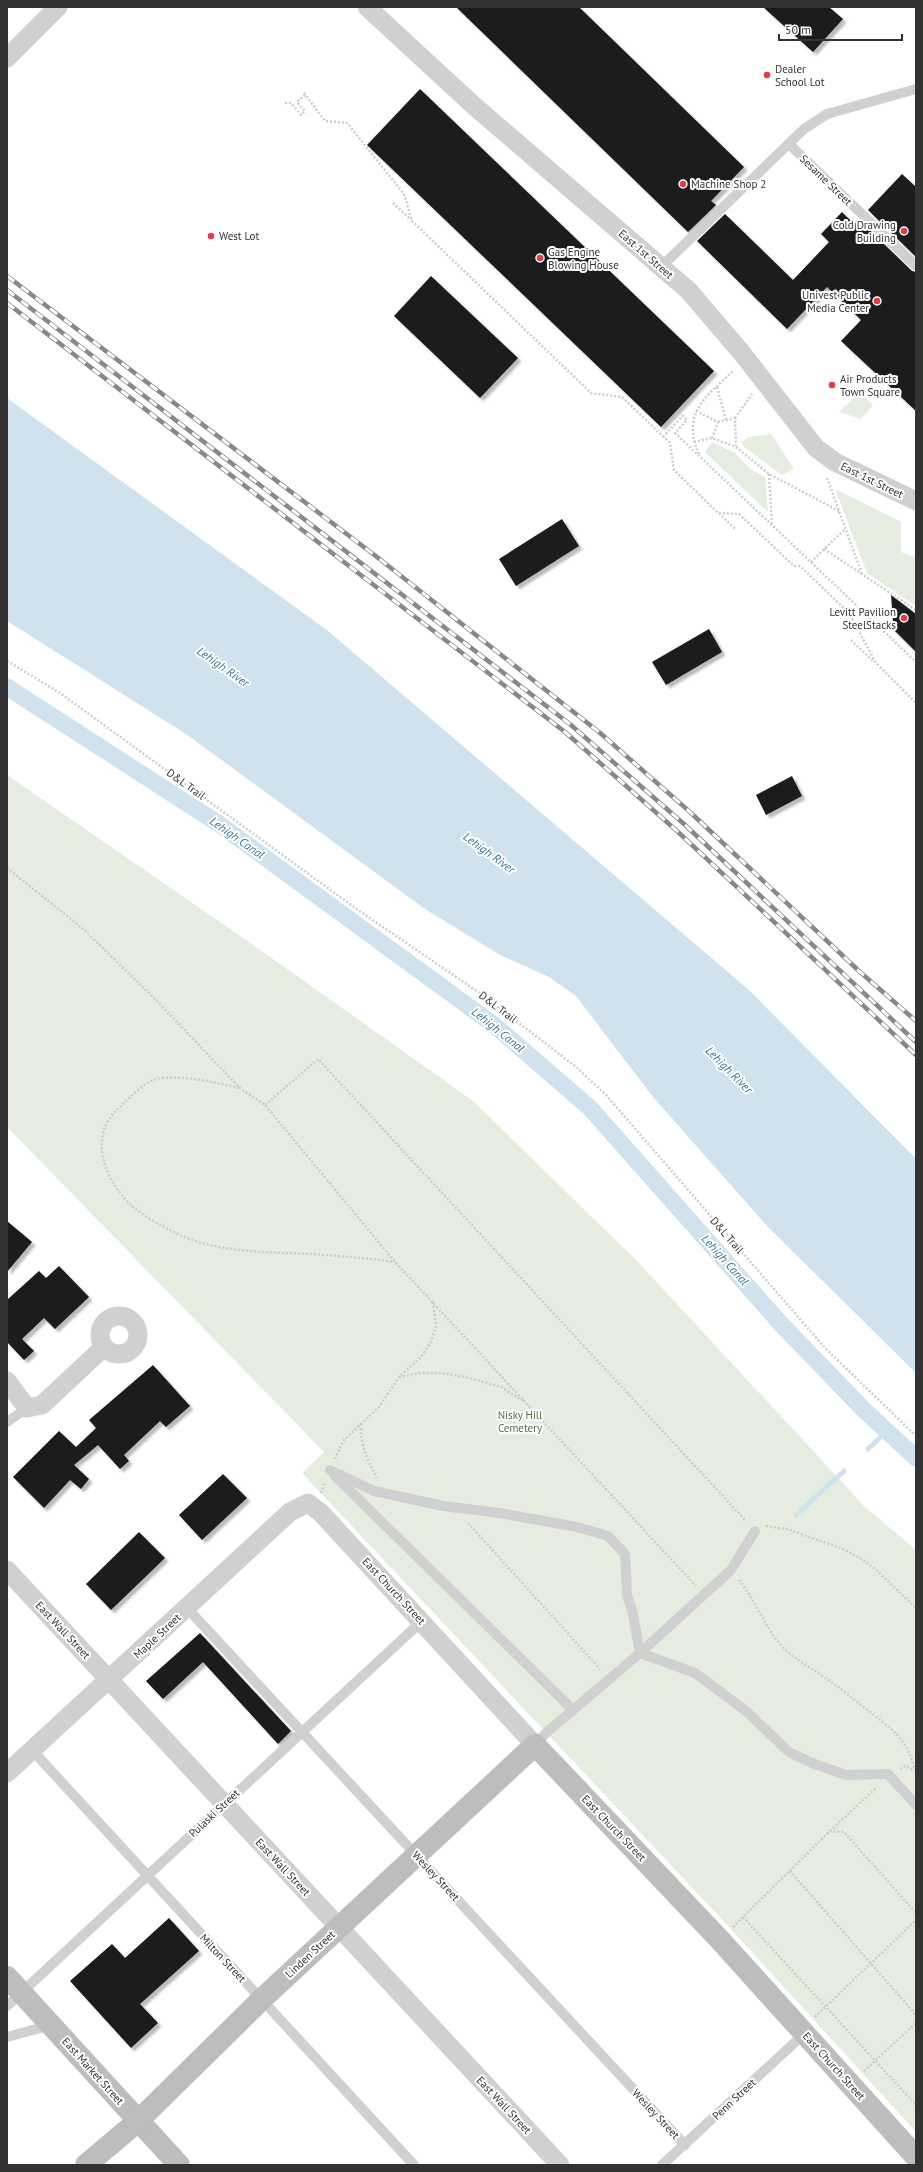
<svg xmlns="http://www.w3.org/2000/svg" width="923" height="2172" viewBox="0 0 923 2172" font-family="'PT Sans',sans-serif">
<defs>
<filter id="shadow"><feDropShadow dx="3.5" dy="3.5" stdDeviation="1" flood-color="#0004"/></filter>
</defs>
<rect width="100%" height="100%" fill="#fff"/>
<g fill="#e6ecdf">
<path d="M860,392L873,405L861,419L839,412Z"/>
<path d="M771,434L794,469L782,475L744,447L742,442L749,437Z"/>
<path d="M712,442L735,453L750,469L765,477L768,512L705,452Z"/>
<path d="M835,489L901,522V552L914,557L916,550V606L867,573Z"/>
<path d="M7,775L266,954L473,1101L637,1261L865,1507L916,1550V2132L731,1929L302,1473L324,1452L7,1127Z"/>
</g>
<path fill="#cfe2ee" d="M7,398L328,631L749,990L916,1159V1373L767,1226L653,1097L576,996L549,977L500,955L425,909L186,734L7,621Z"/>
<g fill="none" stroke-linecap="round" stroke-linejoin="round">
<g stroke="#cfe2ee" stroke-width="5">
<path d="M868,1449L887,1431"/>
<path d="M796,1515L844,1471"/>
</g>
<path stroke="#cfe2ee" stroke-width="17" d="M7,687L219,824L494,1025L590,1108L781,1324L863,1409L916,1458"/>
</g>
<g fill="#1a1a1a" filter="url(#shadow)">
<path d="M456,7H579L744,167L711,201L716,205L688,232Z"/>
<path d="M763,7H829L843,19L813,52Z"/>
<path d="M420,89L714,371L661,427L367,145Z"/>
<path d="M902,174L916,187V257L868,210Z"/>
<path d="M842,212L854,224L859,220L912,271L916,272V411L841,341L861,320L827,287L787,329L697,241L725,214L793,280L829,242L821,234Z"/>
<path d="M431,276L518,358L480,398L394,316Z"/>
<path d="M562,519L579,546L516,586L499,559Z"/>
<path d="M891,595L916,614V652L890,626L893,622Z"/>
<path d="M709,629L722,652L666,685L652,662Z"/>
<path d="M792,776L802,796L766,815L756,795Z"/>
<path d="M7,1221L32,1242L7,1272Z"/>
<path d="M59,1266L89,1297L55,1329L44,1318L22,1339L34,1351L24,1360L7,1342V1300L39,1271L46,1278Z"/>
<path d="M153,1365L190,1406L166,1427L160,1421L124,1455L129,1461L120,1469L98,1445L74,1465L89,1479L81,1489L70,1480L44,1508L13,1477L59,1431L76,1447L96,1428L89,1420Z"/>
<path d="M223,1474L247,1498L202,1540L179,1515Z"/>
<path d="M139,1532L165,1558L111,1610L86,1584Z"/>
<path d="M200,1633L291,1731L278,1744L203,1662L163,1699L146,1681Z"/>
<path d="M169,1918L199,1951L140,2004L158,2023L131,2048L70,1981L112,1944L125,1958Z"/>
</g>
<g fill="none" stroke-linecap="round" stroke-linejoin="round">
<g stroke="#cdcdcd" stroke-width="2.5" stroke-dasharray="2 2" stroke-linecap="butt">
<path d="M304,93L325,121L347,123L404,194L412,221L591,393L622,397L670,443L674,470L718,513L739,514L794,566H800L849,613L876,663L916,703"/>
<path d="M285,103H291L301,115L305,111L297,102L305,95"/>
<path d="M393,203L411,220"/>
<path d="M717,387L726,420"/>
<path d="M696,411L718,422L712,438"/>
<path d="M735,418L752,394"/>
<path d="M718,422L735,418L736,446"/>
<path d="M663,437L683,416L687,420L675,433L916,662"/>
<path d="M694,442L712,438L736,447L769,474L839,511"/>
<path d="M699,454C681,412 706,397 734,370"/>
<path d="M769,474L772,525"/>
<path d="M827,478L862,574"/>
<path d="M719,513L735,529"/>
<path d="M824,549L916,610"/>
<path d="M811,562L845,529"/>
<path d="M851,640L874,662"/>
<path d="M7,661L60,693L358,910L481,994L575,1066L606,1095L825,1348L916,1436"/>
<path d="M7,868L82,928L152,996L241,1089L265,1105L395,1262L696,1586"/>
<path d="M239,1088C215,1082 187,1076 161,1078C146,1080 135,1093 124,1103C118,1109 111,1115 107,1123C92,1150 111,1187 131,1205C143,1216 160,1225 174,1232C213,1253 268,1252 311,1254C339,1256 367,1258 395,1262"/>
<path d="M265,1105L318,1059L746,1521"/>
<path d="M399,1377L420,1373H442L470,1378L501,1387L525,1402"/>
<path d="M361,1424C360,1445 367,1459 377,1478"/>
<path d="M335,1459L343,1441L379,1407L399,1377L421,1357L431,1342L436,1327L433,1302"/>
<path d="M321,1493L325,1482"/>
<path d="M468,1523L600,1669"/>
<path d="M766,1526L787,1529L843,1549L860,1558L873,1567L916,1608"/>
<path d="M739,1580C755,1600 764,1625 780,1644C792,1658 807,1665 821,1675C837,1685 851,1697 865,1708C891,1729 906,1736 915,1770"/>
<path d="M900,1769L905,1766L916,1771"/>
<path d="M830,1831L876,1788"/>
<path d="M790,1871L916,2015"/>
<path d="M743,1917L916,2105"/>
<path d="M733,1927L830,1831L844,1832L916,1913"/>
<path d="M815,2017L916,1920"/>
<path d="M864,2071L916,2023"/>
</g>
<g stroke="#d0d0d0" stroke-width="10">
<path d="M789,144L916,266"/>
<path d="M661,267L804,129L827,114L916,89"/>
<path d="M7,1422L27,1408"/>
<path d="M330,1470L374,1491L443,1506L499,1513L577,1527L608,1536L625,1554L627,1595L633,1614L640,1653L695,1673L746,1711L789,1752L812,1763L846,1775L888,1774L916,1805"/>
<path d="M335,1476L573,1710"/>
<path d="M187,1608L685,2145"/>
<path d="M535,1745L546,1733L640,1653L731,1570L755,1531"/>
<path d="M32,1750L414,2165"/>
<path d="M7,2006L422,1621"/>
<path d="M7,2037L51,2025"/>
<path d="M662,2165L805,2033"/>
</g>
<g stroke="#d0d0d0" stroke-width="19">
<path d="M367,7L472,104L689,291L741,352L816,448L835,462L916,501"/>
<path d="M7,58L58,7"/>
<circle cx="119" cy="1335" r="19"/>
<path d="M7,1381L27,1408L42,1405L104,1347"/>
<path d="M7,1570L560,2165"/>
<path d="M7,1773L290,1512L308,1503L321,1513L535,1745"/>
</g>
<g stroke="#bdbdbd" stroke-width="22">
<path d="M7,1977L179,2165"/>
<path d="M86,2165L138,2121L262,1999L535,1745L720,1940L916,2157"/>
</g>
<defs>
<g id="rail">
<path d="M7,276L377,557L599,732L690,812L859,971L916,1021"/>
<path d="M7,290L571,725L684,824L916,1042"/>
<path d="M7,303L565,732L677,831L916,1055"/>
</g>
</defs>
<use href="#rail" stroke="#888" stroke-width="4.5"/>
<use href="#rail" stroke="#fff" stroke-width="3" stroke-dasharray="9" stroke-linecap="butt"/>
</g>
<g fill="#e63946" stroke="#fff" stroke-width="1.5">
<circle cx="767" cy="75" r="4"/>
<circle cx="683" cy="184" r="4"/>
<circle cx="904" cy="231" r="4"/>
<circle cx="211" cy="236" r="4"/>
<circle cx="540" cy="258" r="4"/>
<circle cx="877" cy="301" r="4"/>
<circle cx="832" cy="385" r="4"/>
<circle cx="904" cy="618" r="4"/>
</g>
<g text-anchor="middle" stroke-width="4" stroke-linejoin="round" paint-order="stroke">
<g font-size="11" fill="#333" stroke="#fff" text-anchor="start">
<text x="775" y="73">Dealer<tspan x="775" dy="13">School Lot</tspan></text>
<text x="691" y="188">Machine Shop 2</text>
<text x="896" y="229" text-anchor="end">Cold Drawing<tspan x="896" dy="13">Building</tspan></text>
<text x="219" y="240">West Lot</text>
<text x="548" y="256">Gas Engine<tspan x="548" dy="13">Blowing House</tspan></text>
<text x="869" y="299" text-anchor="end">Univest Public<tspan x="869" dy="13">Media Center</tspan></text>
<text x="840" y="383">Air Products<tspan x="840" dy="13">Town Square</tspan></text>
<text x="896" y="616" text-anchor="end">Levitt Pavilion<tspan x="896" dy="13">SteelStacks</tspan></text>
</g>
<g font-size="11" fill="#333" stroke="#fff">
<text transform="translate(826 180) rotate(44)" y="4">Sesame Street</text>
<text transform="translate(646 254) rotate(41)" y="4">East 1st Street</text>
<text transform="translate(872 480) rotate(26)" y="4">East 1st Street</text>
<text transform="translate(186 784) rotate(36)" y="4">D&amp;L Trail</text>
<text transform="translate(498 1007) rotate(37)" y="4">D&amp;L Trail</text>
<text transform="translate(727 1235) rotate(49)" y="4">D&amp;L Trail</text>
<text transform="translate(394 1591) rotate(47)" y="4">East Church Street</text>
<text transform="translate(63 1630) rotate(47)" y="4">East Wall Street</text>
<text transform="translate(157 1636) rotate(-43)" y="4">Maple Street</text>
<text transform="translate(214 1813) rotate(-43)" y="4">Pulaski Street</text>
<text transform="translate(614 1828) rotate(46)" y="4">East Church Street</text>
<text transform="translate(283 1867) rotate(47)" y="4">East Wall Street</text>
<text transform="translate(436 1876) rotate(47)" y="4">Wesley Street</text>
<text transform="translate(310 1954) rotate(-43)" y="4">Linden Street</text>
<text transform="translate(223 1958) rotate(47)" y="4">Milton Street</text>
<text transform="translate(834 2066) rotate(48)" y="4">East Church Street</text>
<text transform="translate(93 2071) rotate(48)" y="4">East Market Street</text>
<text transform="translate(734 2099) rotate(-43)" y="4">Penn Street</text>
<text transform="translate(504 2105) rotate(47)" y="4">East Wall Street</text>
<text transform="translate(656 2114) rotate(47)" y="4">Wesley Street</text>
</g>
<g font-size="11" fill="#56703f" stroke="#fff">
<text x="520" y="1419">Nisky Hill<tspan x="520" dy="13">Cemetery</tspan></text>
</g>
<g font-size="12" font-style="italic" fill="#3f7597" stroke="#fff">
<text transform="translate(223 667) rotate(35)" y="4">Lehigh River</text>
<text transform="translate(237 838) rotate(35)" y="4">Lehigh Canal</text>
<text transform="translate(489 853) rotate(36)" y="4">Lehigh River</text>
<text transform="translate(498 1030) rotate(39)" y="4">Lehigh Canal</text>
<text transform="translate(729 1070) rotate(45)" y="4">Lehigh River</text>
<text transform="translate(725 1260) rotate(48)" y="4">Lehigh Canal</text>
</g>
</g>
<rect width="923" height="2172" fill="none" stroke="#333333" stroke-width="16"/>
<path d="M779 34v6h123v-6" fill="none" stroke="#333333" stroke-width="2"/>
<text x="785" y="34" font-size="12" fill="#333333" stroke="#ffffff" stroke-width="3" paint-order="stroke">50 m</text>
</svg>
